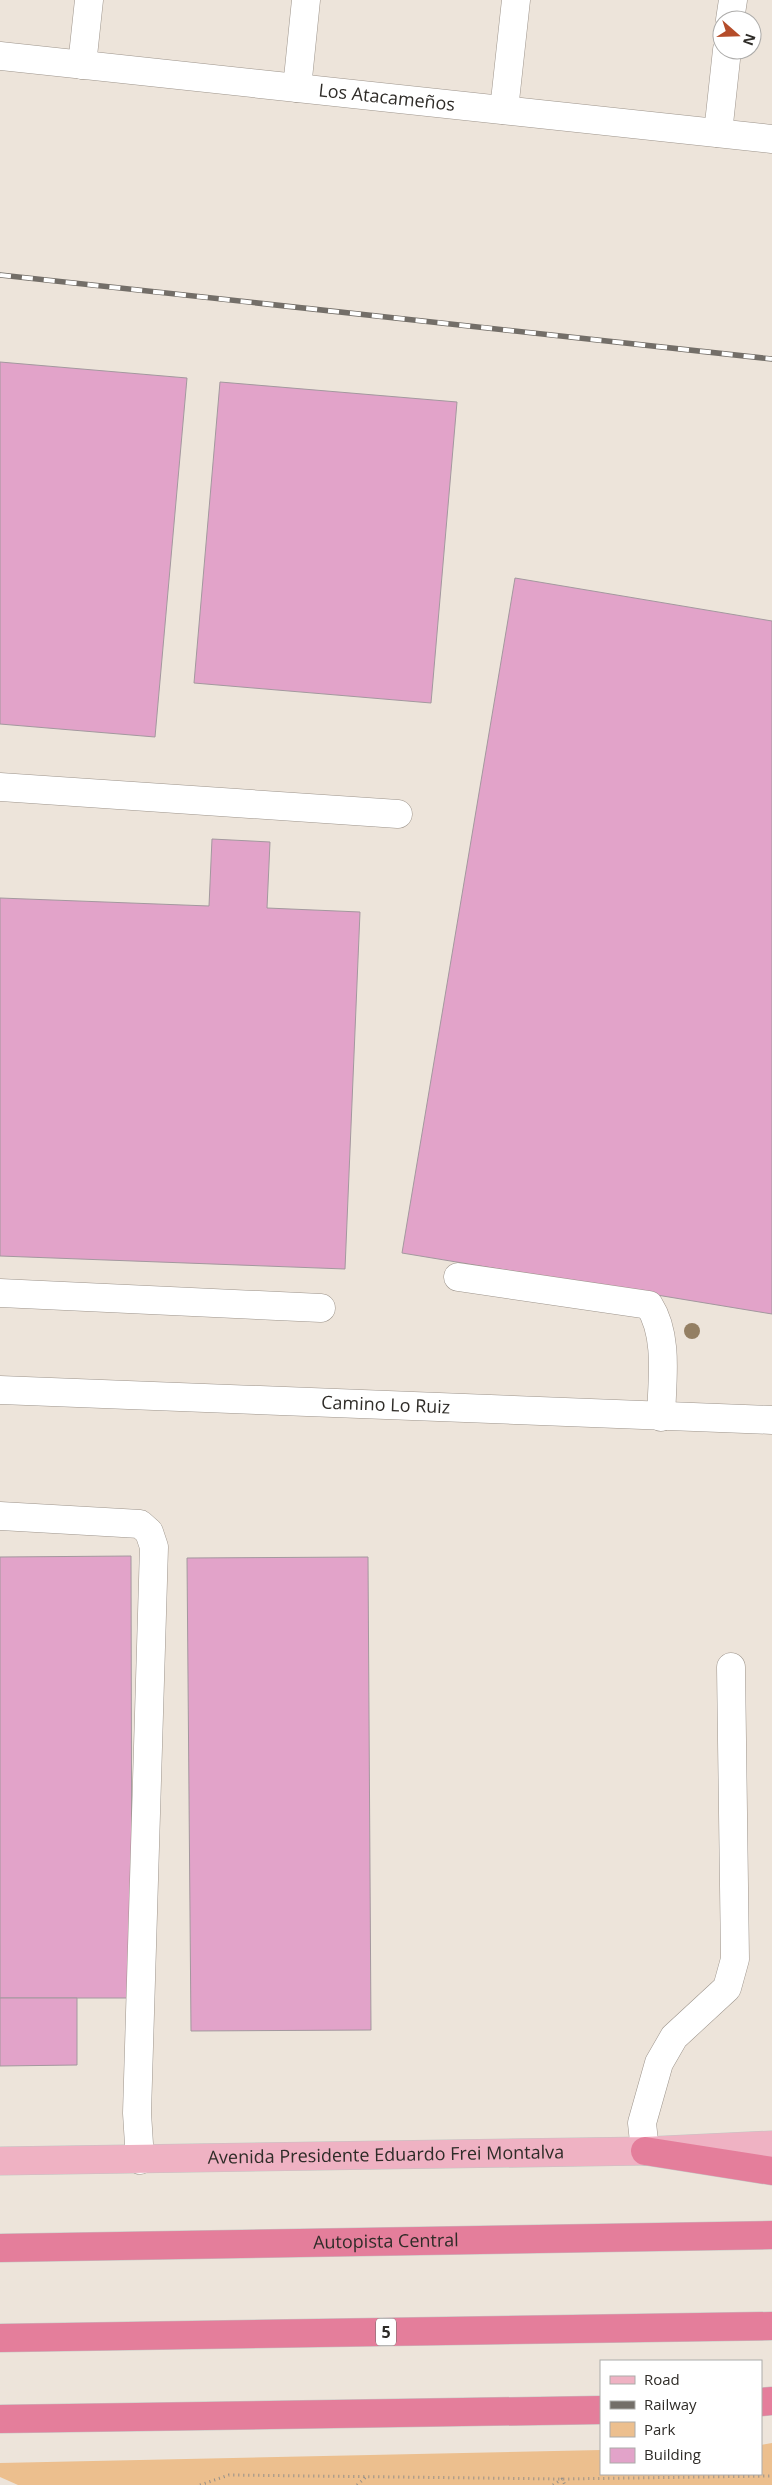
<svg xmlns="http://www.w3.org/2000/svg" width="772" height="2485" viewBox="0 0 772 2485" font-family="'Open Sans',sans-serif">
<rect width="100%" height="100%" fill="#ede4da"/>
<path fill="#ecbf8e" d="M772,2443V2485H18L0,2477V2463L601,2450V2474H761V2445Z"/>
<g fill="#e2a3c9" stroke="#a3989e">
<path d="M0,362L187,378L155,737L0,724Z"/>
<path d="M220,382L457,402L431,703L194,683Z"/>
<path d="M515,578L772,621V1314L402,1253Z"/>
<path d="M212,839L270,842L267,908L360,912L345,1269L0,1256V898L209,906Z"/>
<path d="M131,1556L132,1998H0V1557Z"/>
<path d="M368,1557L371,2030L191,2031L187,1558Z"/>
<path d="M0,1998H77V2065L0,2066Z"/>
</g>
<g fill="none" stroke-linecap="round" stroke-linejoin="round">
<defs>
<g id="minor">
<path d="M730,20L733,0"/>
<path id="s1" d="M0,56L772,139"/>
<path d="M82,65L89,0"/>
<path d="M297,88L306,0"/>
<path d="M504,110L516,0"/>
<path d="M718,133L727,50"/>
<path d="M0,787L398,814"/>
<path d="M458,1277L649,1305C669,1336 662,1381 661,1417"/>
<path d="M0,1293L321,1308"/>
<path id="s2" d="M0,1390L772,1420"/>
<path d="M0,1516L140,1524L149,1532L154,1547L137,2113L140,2160"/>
<path d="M645,2151L642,2123L659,2063L674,2037L727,1988L735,1959L731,1667"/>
</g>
<g id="major">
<path id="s3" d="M0,2161L645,2151L772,2145"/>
</g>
<g id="highway">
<path d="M645,2151L772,2171"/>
<path id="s4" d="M0,2248L772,2235"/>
<path d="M0,2338L772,2326"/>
<path d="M761,2402L772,2401"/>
<path d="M0,2419L601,2410"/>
</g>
</defs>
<use href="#minor" stroke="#9d948b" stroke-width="29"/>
<use href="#major" stroke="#c5c4c3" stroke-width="29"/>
<use href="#highway" stroke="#c5c4c3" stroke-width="29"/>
<g stroke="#958f88" stroke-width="3" stroke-dasharray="1 4" stroke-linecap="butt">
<path d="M200,2485L229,2475L562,2479L772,2476"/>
<path d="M357,2485L366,2477"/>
<path d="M553,2485L562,2479L565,2485"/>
</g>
<use href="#minor" stroke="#fff" stroke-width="28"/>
<use href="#major" stroke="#efb2c3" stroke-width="28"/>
<use href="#highway" stroke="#e47e9b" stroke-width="28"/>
<defs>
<path id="rail" d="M0,275L772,359"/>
</defs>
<use href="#rail" stroke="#736e68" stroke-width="5.5"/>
<use href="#rail" stroke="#fff" stroke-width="4" stroke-dasharray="11" stroke-linecap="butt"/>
</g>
<circle fill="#947f63" cx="692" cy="1331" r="8"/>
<g text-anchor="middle" stroke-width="4" stroke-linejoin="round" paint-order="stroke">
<rect fill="#fff" stroke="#6d6b68" stroke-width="1" x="376" y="2318.5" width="20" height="27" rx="4"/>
<g font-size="16" font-weight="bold" fill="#2f2c28">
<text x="386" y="2338">5</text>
</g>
<g font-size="18" fill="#2f2c28" stroke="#fff">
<text dy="6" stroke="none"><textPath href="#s1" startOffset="389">Los Atacameños</textPath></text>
<text dy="6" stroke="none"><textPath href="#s2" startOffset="386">Camino Lo Ruiz</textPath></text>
<text dy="6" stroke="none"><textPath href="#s3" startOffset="386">Avenida Presidente Eduardo Frei Montalva</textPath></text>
<text dy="6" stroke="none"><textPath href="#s4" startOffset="386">Autopista Central</textPath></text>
</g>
</g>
<rect x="600" y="2360" width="162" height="115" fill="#ffffff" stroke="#acaba9"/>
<rect x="610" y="2376" width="25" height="8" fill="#efb2c3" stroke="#acaba9"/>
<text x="644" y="2385" font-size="15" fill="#2f2c28">Road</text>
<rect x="610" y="2401" width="25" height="8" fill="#736e68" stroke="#acaba9"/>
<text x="644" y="2410" font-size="15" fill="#2f2c28">Railway</text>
<rect x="610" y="2422" width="25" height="15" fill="#ecbf8e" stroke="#acaba9"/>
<text x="644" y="2435" font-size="15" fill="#2f2c28">Park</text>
<rect x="610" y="2448" width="25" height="15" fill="#e2a3c9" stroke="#acaba9"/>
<text x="644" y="2460" font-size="15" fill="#2f2c28">Building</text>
<g transform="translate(737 35) rotate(110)"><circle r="24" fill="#ffffff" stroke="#acaba9"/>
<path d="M0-4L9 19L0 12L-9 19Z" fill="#b54d2a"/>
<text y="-8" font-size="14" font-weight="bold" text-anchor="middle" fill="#2f2c28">N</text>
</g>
</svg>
